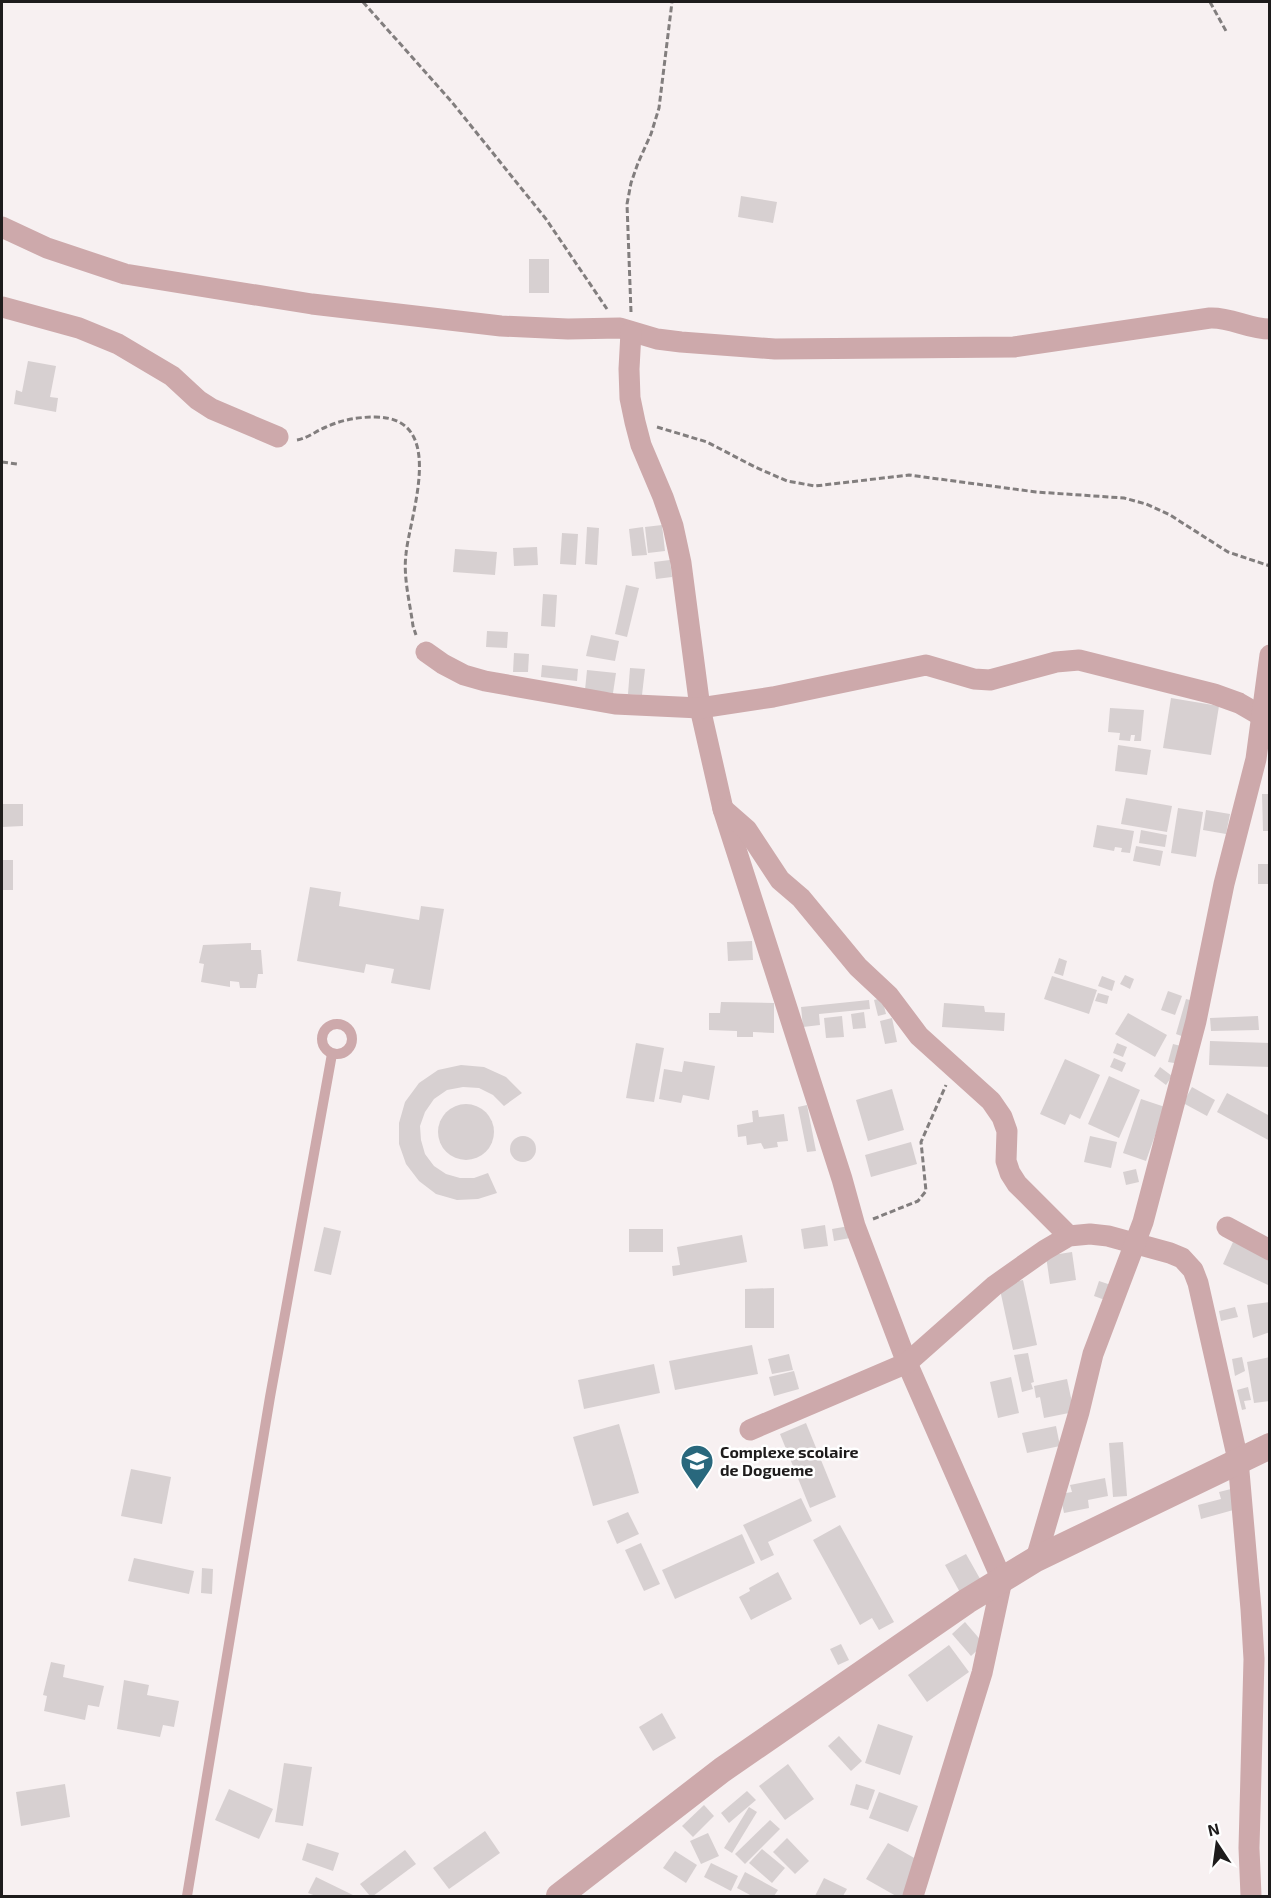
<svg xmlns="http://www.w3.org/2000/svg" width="1271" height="1898" viewBox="0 0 1271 1898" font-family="'Exo 2',sans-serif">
<rect width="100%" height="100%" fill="#f7f0f1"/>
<g fill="#d7d0d1">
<path d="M741,196L777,202L773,223L738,217Z"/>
<rect x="529" y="259" width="20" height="34"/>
<path d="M28,361L56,366L50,397L58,398L56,412L14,404L16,390L22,392Z"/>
<path d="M662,525L665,551L648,553L645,527Z"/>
<path d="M587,527L599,528L597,565L585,564Z"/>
<path d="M643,527L647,555L632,556L629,529Z"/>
<path d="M562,533L578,534L576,565L560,564Z"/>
<path d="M537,547L538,565L514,566L513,548Z"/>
<path d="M455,549L497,552L495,575L453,572Z"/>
<path d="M670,560L672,577L656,579L654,562Z"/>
<path d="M626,585L639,588L627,637L615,634Z"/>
<path d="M543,594L557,595L555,627L541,626Z"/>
<path d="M487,631L508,632L507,648L486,647Z"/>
<path d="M591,635L619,641L615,661L586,656Z"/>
<path d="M514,653L529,654L528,672H513Z"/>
<path d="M542,665L578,669L577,681L541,677Z"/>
<path d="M630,668L645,669L642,695L628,694Z"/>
<path d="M587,670L616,673L613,693L585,690Z"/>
<path d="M1171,698L1219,706L1211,755L1163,748Z"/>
<path d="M1110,708L1144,710L1141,741H1134L1135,735H1131L1130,741L1119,740L1120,733L1108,732Z"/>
<path d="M1118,745L1151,750L1147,775L1115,771Z"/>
<path d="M1262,794H1270V831H1263Z"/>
<path d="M1126,798L1172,806L1167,832L1121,824Z"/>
<path d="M2,804H23V826L2,827Z"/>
<path d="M1178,808L1203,812L1196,857L1171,853Z"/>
<path d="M1206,810L1230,814L1226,834L1203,830Z"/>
<path d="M1097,825L1134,831L1130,853L1121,852L1122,848L1115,847L1114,851L1093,847Z"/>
<path d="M1141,830L1167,835L1165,847L1139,843Z"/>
<path d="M1136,846L1163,851L1160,866L1133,861Z"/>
<rect x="2" y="860" width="11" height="30"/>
<rect x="1258" y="864" width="12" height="20"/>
<path d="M310,887L341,892L339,906L419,920L421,906L444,909L430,990L391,983L394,969L366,964L364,973L297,961Z"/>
<path d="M752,941L753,960L728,961L727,942Z"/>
<path d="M251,943V950H261L263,974H258L256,988H240L239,982L230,981V987L201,982L204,964L199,963L203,945Z"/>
<path d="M1059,958L1067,961L1063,976L1054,973Z"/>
<path d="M1125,975L1134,979L1130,989L1120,984Z"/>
<path d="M1052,976L1097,990L1089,1014L1044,999Z"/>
<path d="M1102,976L1115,981L1112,991L1098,986Z"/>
<path d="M1168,991L1182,996L1175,1015L1161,1010Z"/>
<path d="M1098,993L1109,996L1107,1004L1095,1001Z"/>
<path d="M882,998L886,1014L878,1016L874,1000Z"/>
<path d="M1186,999L1197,1002L1187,1038L1176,1034Z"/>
<path d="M869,1000L870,1009L819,1014L820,1025L803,1027L801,1007Z"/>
<path d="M721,1002L774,1003V1033L753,1032V1037H737V1031L709,1030V1013H720Z"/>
<path d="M944,1003L984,1006L985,1012L1005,1013L1004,1031L942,1027Z"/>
<path d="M864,1012L866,1028L853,1029L851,1014Z"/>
<path d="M1128,1013L1167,1035L1155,1057L1115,1034Z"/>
<path d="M842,1016L844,1037L826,1038L824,1018Z"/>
<path d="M1258,1016L1259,1030L1211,1031L1210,1018Z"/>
<path d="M892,1018L897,1042L885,1044L880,1021Z"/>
<path d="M1210,1041L1270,1043V1067L1209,1065Z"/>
<path d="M636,1043L664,1048L654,1102L626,1098Z"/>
<path d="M1117,1043L1127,1047L1123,1057L1113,1053Z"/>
<path d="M1173,1044L1185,1047L1180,1064L1168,1062Z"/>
<path d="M1114,1058L1126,1063L1122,1072L1110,1067Z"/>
<path d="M1065,1059L1100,1075L1080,1119L1070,1114L1065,1125L1040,1114Z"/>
<path d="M684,1061L715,1066L709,1100L683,1095L681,1103L659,1099L664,1069L682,1072Z"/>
<path d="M461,1065L484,1067L506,1077L522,1093L504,1106L493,1095L479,1088L463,1087L447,1090L434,1099L425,1112L420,1126L421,1140L425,1154L434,1166L446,1174L460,1178H474L488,1173L497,1193L478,1199L457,1200L436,1194L419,1181L406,1164L399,1144V1123L405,1102L419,1083L438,1070Z"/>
<path d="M1160,1067L1172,1076L1166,1085L1154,1076Z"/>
<path d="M1109,1076L1140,1090L1119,1138L1088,1124Z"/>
<path d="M1192,1087L1215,1100L1207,1116L1183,1103Z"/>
<path d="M892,1089L904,1130L868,1141L856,1100Z"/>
<path d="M1227,1093L1270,1116V1141L1217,1112Z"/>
<path d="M1141,1099L1165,1107L1146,1161L1123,1153Z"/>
<circle cx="466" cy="1132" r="28"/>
<path d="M807,1105L816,1151L807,1152L798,1107Z"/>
<path d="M758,1110L759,1117L784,1114L788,1141L777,1142L778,1147L764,1149L761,1143L747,1145L746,1136L738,1137L737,1125L753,1122L752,1111Z"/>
<circle cx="523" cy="1149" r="13"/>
<path d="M1090,1136L1117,1142L1111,1168L1084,1162Z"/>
<path d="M911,1142L917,1164L871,1177L865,1155Z"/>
<path d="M1136,1169L1139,1182L1126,1185L1123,1172Z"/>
<path d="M825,1225L828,1246L804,1249L801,1229Z"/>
<path d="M849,1226L850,1238L834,1241L832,1229Z"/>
<path d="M324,1227L341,1231L331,1275L314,1271Z"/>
<rect x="629" y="1229" width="34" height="23"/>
<path d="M742,1235L747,1262L673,1276L672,1266L680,1265L677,1247Z"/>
<path d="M1233,1242L1270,1259L1268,1285L1223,1264Z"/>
<path d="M1072,1252L1076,1280L1050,1284L1046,1256Z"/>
<path d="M1023,1280L1037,1345L1013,1350L999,1285Z"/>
<path d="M1099,1281L1111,1285L1105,1300L1094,1296Z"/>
<path d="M774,1288V1328H745V1289Z"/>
<path d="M1270,1302V1332L1253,1338L1247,1305Z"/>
<path d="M1235,1307L1238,1317L1221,1321L1219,1311Z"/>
<path d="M752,1345L758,1374L675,1390L669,1361Z"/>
<path d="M1028,1353L1034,1382L1031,1383L1033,1389L1022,1392L1014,1355Z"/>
<path d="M789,1354L793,1370L772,1374L768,1359Z"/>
<path d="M1242,1357L1245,1371L1235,1376L1232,1359Z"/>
<path d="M1270,1357V1401L1254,1403L1247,1362Z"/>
<path d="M654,1364L660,1393L584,1409L578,1380Z"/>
<path d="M794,1371L799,1389L774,1396L769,1377Z"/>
<path d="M1011,1377L1019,1413L998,1418L990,1382Z"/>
<path d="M1067,1379L1074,1412L1044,1418L1040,1397L1036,1398L1034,1386Z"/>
<path d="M1248,1387L1251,1400L1244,1401L1246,1409L1242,1410L1237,1390Z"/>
<path d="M806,1423L836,1497L810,1508L780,1434Z"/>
<path d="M619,1424L639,1493L593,1506L573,1437Z"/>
<path d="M1056,1426L1060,1446L1027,1453L1022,1433Z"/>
<path d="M1123,1442L1127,1496L1113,1497L1109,1443Z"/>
<path d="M131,1469L171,1477L162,1524L121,1516Z"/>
<path d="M1105,1478L1108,1496L1088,1500L1089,1508L1064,1513L1060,1494L1072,1492L1070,1485Z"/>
<path d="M1231,1489L1237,1509L1201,1519L1198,1505L1221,1499L1219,1492Z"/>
<path d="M801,1498L812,1521L768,1542L774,1555L761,1561L743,1525Z"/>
<path d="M628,1512L639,1534L617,1544L607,1521Z"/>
<path d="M840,1525L894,1622L879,1630L872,1618L860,1625L813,1540Z"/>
<path d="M742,1534L755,1563L675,1599L662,1570Z"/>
<path d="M641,1543L660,1584L644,1591L625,1550Z"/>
<path d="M966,1554L983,1584L962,1596L945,1565Z"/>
<path d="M134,1558L194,1571L189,1594L128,1581Z"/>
<path d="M202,1568L213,1569L212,1594L201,1593Z"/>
<path d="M778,1572L792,1599L751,1620L739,1597L750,1591L749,1588Z"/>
<path d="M965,1622L984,1644L971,1656L952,1634Z"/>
<path d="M841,1644L849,1660L838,1665L830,1649Z"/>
<path d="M949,1645L969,1672L927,1702L908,1675Z"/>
<path d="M51,1662L65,1665L63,1677L104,1686L99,1707L88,1705L85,1720L44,1711L47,1696L43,1695Z"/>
<path d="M124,1680L149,1685L147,1695L179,1701L174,1727L163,1725L160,1737L117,1729Z"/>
<path d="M662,1713L676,1738L653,1751L639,1727Z"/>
<path d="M878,1724L913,1736L900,1775L865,1763Z"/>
<path d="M839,1736L862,1761L851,1771L828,1746Z"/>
<path d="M284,1763L312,1767L303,1826L275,1822Z"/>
<path d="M788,1764L814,1799L785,1820L759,1786Z"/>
<path d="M65,1784L70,1817L21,1826L16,1792Z"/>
<path d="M856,1784L875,1790L868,1810L850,1805Z"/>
<path d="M229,1789L273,1809L259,1839L215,1820Z"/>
<path d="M747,1791L756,1800L729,1823L721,1813Z"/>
<path d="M879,1792L918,1806L908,1832L869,1818Z"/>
<path d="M704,1805L714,1816L693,1837L682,1826Z"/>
<path d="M749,1807L757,1812L732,1853L724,1848Z"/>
<path d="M770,1820L780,1829L745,1864L735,1854Z"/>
<path d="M485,1831L500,1853L449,1889L433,1868Z"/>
<path d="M708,1833L719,1856L701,1864L690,1841Z"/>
<path d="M787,1838L809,1861L795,1874L773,1852Z"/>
<path d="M307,1843L339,1853L333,1871L302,1860Z"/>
<path d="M888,1843L923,1863L903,1896H896L866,1879Z"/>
<path d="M762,1849L785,1868L772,1883L749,1863Z"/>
<path d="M405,1850L416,1864L373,1896H370L360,1884Z"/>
<path d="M675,1851L697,1865L686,1883L663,1868Z"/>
<path d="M711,1863L738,1876L731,1891L704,1877Z"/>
<path d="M745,1872L778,1890L774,1896H752L737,1888Z"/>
<path d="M316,1877L355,1896H316L308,1893Z"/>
<path d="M824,1878L847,1889L843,1896H815Z"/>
</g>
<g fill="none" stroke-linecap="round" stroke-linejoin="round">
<g stroke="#827e7e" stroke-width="3" stroke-dasharray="6 3" stroke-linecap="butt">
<path d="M363,2L451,101L546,219L607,309"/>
<path d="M1210,2L1226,31"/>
<path d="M631,312L627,204L631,183L638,163L651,134L659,108L672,2"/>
<path d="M657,427L707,442L755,467L787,481L815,486L909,475L1036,492L1124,498L1146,504L1170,515L1228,552L1270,566"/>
<path d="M297,440C308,438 316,431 326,427C341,420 358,417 375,417C448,417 410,514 406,554C403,577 410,603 413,626L416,635"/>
<path d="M2,462L17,464"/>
<path d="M873,1219L918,1201L926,1191L921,1142L946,1085"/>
</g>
<g stroke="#cda9ab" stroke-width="10">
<circle cx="337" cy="1039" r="15"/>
<path d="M187,1896L270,1397L332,1054"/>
</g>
<g stroke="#cda9ab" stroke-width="21">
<path d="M2,227L47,248L125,274L312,304L501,326L568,329L620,328L657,339L681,342L775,349L1014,347L1210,318C1231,317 1248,329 1270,329"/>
<path d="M2,307L79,328L118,344L172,376L198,400L212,409L278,437"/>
<path d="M631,332L629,369L630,398L635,422L641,445L663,497L673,526L681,563L700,708L723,809L842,1179L855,1226L907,1363L1002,1580L982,1673L913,1896"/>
<path d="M426,652L443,664L464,675L485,681L615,704L700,708L773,697L926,665L974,679L990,680L1056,662L1079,660L1214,694L1239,703L1270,721"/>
<path d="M723,809L747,830L780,880L801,898L858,967L889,996L919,1036L991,1101L1002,1117L1007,1131L1006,1161L1010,1173L1017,1184L1069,1236"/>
<path d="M1227,1227L1270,1250"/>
<path d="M750,1430L907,1363L994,1286L1045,1250L1069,1236L1090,1234L1108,1236L1170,1253L1182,1258L1193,1270L1198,1283L1238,1460L1251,1609L1254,1659L1249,1848L1251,1896"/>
<path d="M1036,1559L1079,1412L1093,1354L1143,1222L1196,1021L1224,884L1256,759L1270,655"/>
</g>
<path stroke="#cda9ab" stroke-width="26" d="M559,1896L722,1770L967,1601L1036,1559L1270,1446"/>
</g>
<defs>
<symbol id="school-pin" viewBox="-11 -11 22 30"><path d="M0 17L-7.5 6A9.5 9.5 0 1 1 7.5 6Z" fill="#29687d" stroke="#fff"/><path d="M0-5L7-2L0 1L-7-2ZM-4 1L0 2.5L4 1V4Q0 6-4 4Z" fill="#fff"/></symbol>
</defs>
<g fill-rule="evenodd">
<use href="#school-pin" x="678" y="1442" width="38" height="52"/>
</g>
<g text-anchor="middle" stroke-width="5" stroke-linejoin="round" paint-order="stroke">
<g font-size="16" font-weight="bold" fill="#1e1c1c" stroke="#fff" text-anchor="start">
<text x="720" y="1458">Complexe scolaire<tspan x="720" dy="18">de Dogueme</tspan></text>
</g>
</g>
<rect width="1271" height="1898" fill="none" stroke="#1e1c1c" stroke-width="6"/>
<g transform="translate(1217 1844) rotate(347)" stroke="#ffffff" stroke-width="4.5" paint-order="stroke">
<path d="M0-4.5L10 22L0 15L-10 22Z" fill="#1e1c1c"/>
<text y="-9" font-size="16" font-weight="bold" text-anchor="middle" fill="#1e1c1c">N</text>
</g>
</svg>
